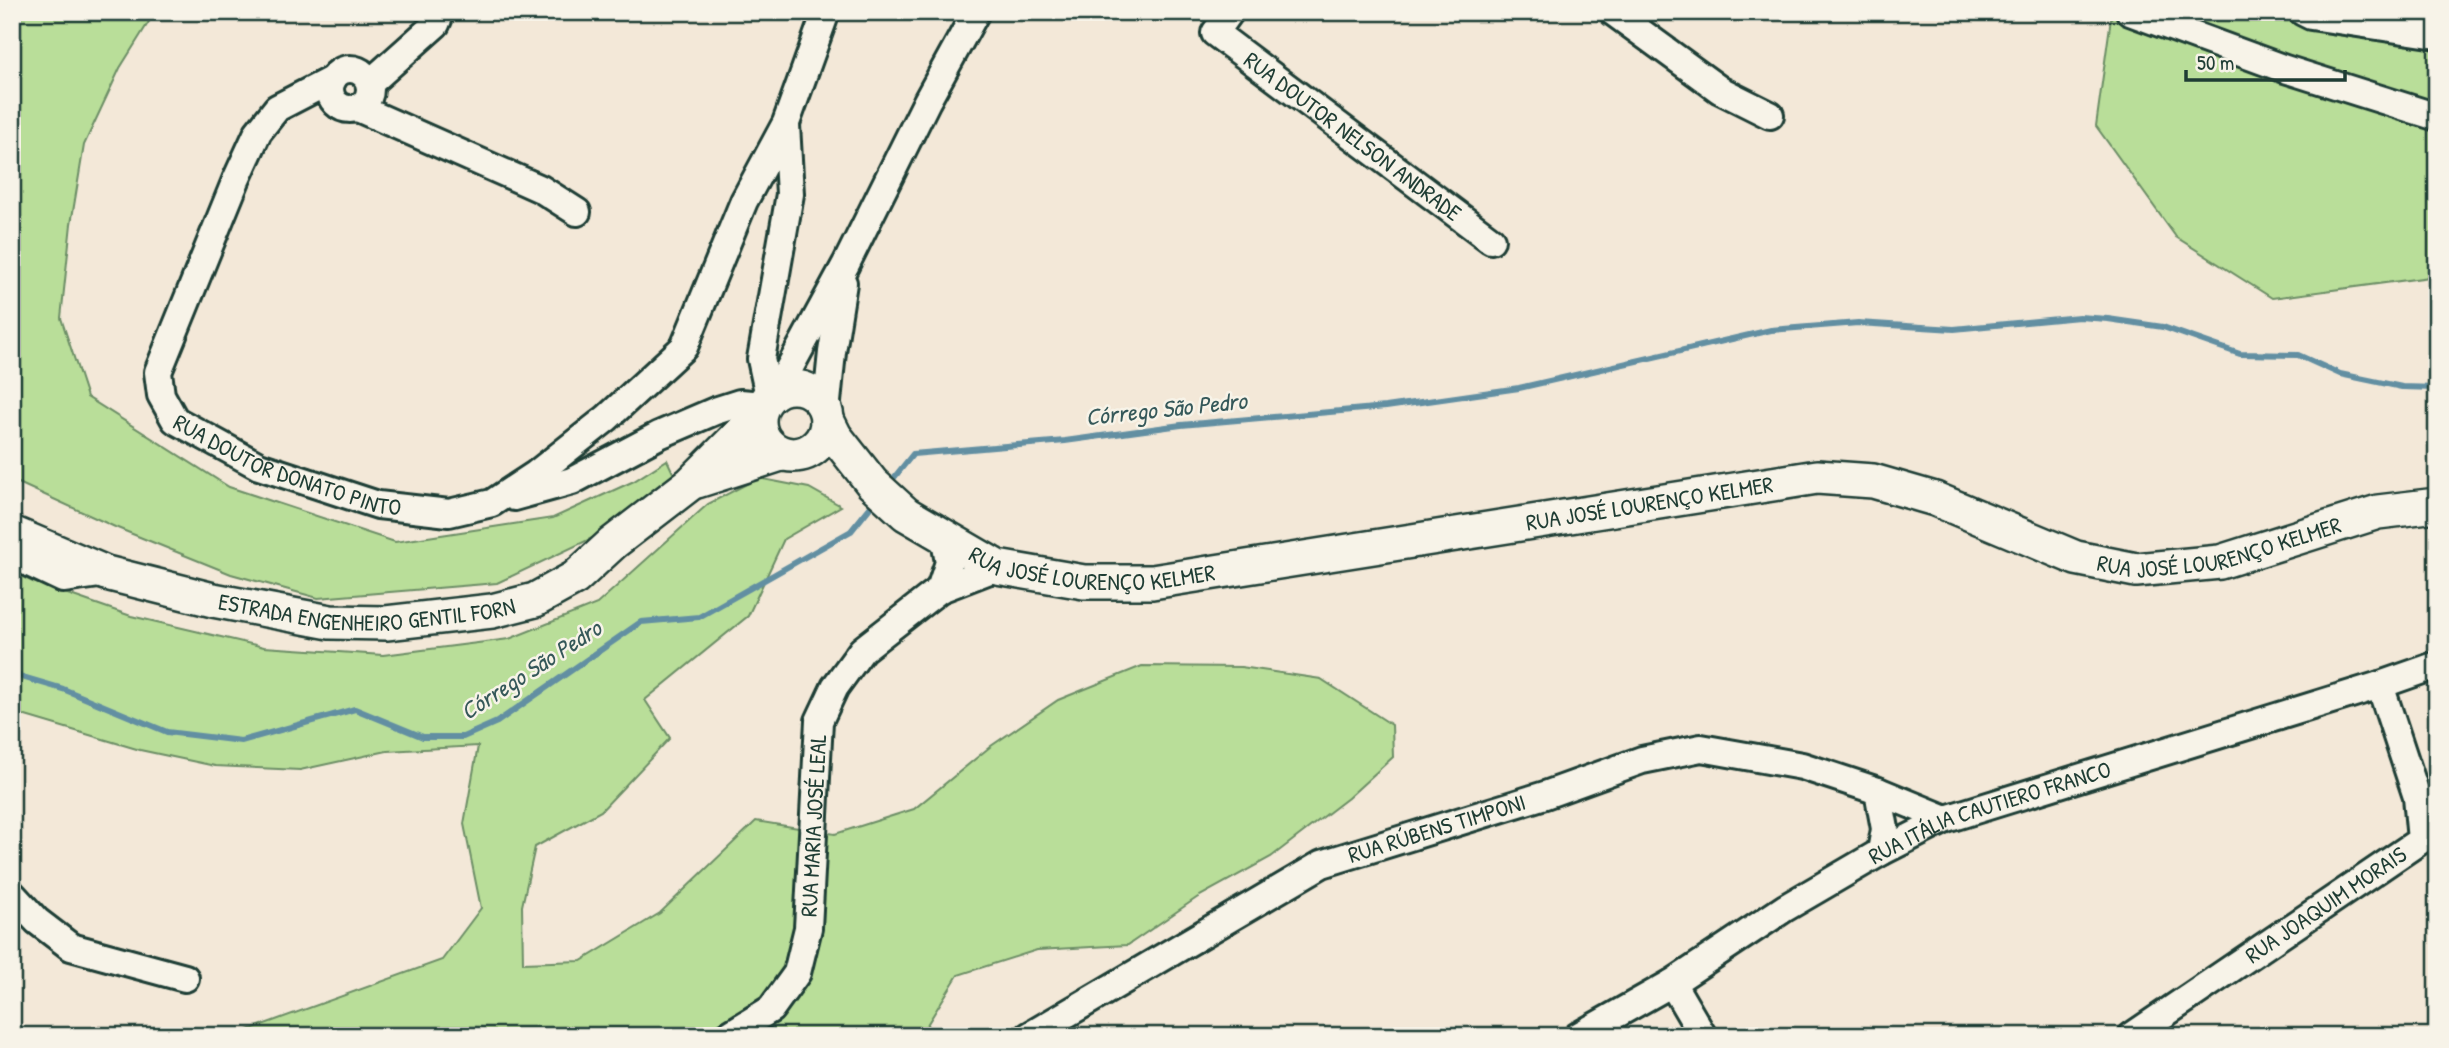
<svg xmlns="http://www.w3.org/2000/svg" width="2449" height="1048" viewBox="0 0 2449 1048" font-family="'Patrick Hand',sans-serif">
<rect width="100%" height="100%" fill="#f3e8d8"/>
<filter id="ink" filterUnits="userSpaceOnUse"><feTurbulence type="fractalNoise" baseFrequency=".0143" numOctaves="2"/><feDisplacementMap in="SourceGraphic" scale="14" xChannelSelector="R" yChannelSelector="G"/><feConvolveMatrix kernelMatrix="1 2 1 2 8 2 1 2 1" color-interpolation-filters="sRGB"/></filter>
<g filter="url(#ink)">
<g fill="#b9de99" stroke="#6c8e66" stroke-width="2">
<path d="M12,12H155L120,68L84,145L71,224L61,318L87,397L229,487L395,542L553,518L634,481L667,460L676,479L605,532L497,583L318,598L231,574L115,527L12,480Z"/>
<path d="M2120,12H2437V276L2272,298L2176,237L2096,126L2111,18Z"/>
<path d="M758,478L809,488L841,506L784,539L748,616L645,700L670,738L601,811L535,847L522,906L523,963L581,961L660,913L756,821L835,834L914,809L991,746L1058,700L1142,666L1241,667L1321,679L1392,725L1393,757L1348,798L1271,857L1198,897L1128,945L1037,950L958,975L920,1036H244L248,1030L442,960L481,908L464,824L478,746L387,751L300,770L215,766L140,750L12,712V572L33,582L131,616L264,647L383,655L509,639L597,604L708,504Z"/>
</g>
<g fill="none" stroke-linecap="round" stroke-linejoin="round">
<g stroke="#628fa2" stroke-width="6">
<path d="M889,484L913,454L1065,441L1181,425L1386,407L1519,388L1771,330L1858,323L1954,329L2079,317L2108,319L2163,327L2240,354L2298,355L2340,374L2402,387L2437,388"/>
<path d="M12,674L63,689L167,732L241,741L355,709L423,737H463L497,722L641,622L699,617L851,531L876,500"/>
</g>
<defs>
<g id="minor">
<path id="s1" d="M1230,12L1215,33L1491,240"/>
<path d="M1613,12L1720,90L1770,115"/>
<path d="M2130,12L2285,69L2437,117"/>
<path d="M2303,12L2311,16L2437,35"/>
<circle cx="350" cy="89" r="20"/>
<path id="s2" d="M333,79L277,108L258,132L236,180L158,372L161,395L175,420L259,466L378,505L449,513L492,503L536,474L607,418L684,347L744,201L786,123L826,12"/>
<path d="M370,83L436,24L441,12"/>
<path d="M358,108L541,189L577,212"/>
<path d="M778,389L846,264L927,101L976,12"/>
<path d="M769,396L761,359L790,194L786,125"/>
<path d="M826,412L832,352L843,283"/>
<path d="M514,497L572,481L659,435L715,411L740,403L762,405"/>
<path d="M12,555L63,579L106,573"/>
<path d="M940,589L949,562L944,536"/>
<path d="M1878,791L1885,829L1881,852"/>
<path d="M12,894L37,921L71,947L185,978"/>
<path d="M1672,983L1703,1036"/>
<path id="s3" d="M727,1036L771,1009L797,973L808,928L819,721L835,687L862,650L940,589L997,567"/>
<path id="s4" d="M1029,1036L1322,864L1545,795L1642,760L1701,748L1802,766L1878,791L1946,819"/>
<path id="s5" d="M1578,1036L1672,983L1785,908L1881,852L1946,819L2380,685L2437,665"/>
<path id="s6" d="M2132,1036L2421,840L2417,797L2380,685"/>
</g>
<g id="major">
<circle cx="793" cy="421" r="34"/>
<path id="s7" d="M827,420L835,436L872,483L906,514L997,567L1084,582H1152L1817,477L1873,481L1935,499L2076,558L2136,570L2220,562L2378,512L2437,505"/>
<path d="M697,481L781,454"/>
<path id="s8" d="M12,533L106,573L213,600L330,622L386,623L492,611L535,600L575,578L613,543L691,483L758,416"/>
</g>
</defs>
<use href="#minor" stroke="#1f3d34" stroke-width="32"/>
<use href="#major" stroke="#1f3d34" stroke-width="38"/>
<use href="#minor" stroke="#f7f3e8" stroke-width="26"/>
<use href="#major" stroke="#f7f3e8" stroke-width="33"/>
</g>
</g>
<g text-anchor="middle" stroke-width="5" stroke-linejoin="round" paint-order="stroke">
<g font-size="23" fill="#1f3d34" stroke="#f7f3e8">
<text dy="8" stroke="none"><textPath href="#s1" startOffset="198">RUA DOUTOR NELSON ANDRADE</textPath></text>
<text dy="8" stroke="none"><textPath href="#s2" startOffset="528">RUA DOUTOR DONATO PINTO</textPath></text>
<text dy="8" stroke="none"><textPath href="#s7" startOffset="889">RUA JOSÉ LOURENÇO KELMER</textPath></text>
<text dy="8" stroke="none"><textPath href="#s7" startOffset="1479">RUA JOSÉ LOURENÇO KELMER</textPath></text>
<text dy="8" stroke="none"><textPath href="#s7" startOffset="324">RUA JOSÉ LOURENÇO KELMER</textPath></text>
<text dy="8" stroke="none"><textPath href="#s8" startOffset="368">ESTRADA ENGENHEIRO GENTIL FORN</textPath></text>
<text dy="8" stroke="none"><textPath href="#s5" startOffset="471">RUA ITÁLIA CAUTIERO FRANCO</textPath></text>
<text dy="8" stroke="none"><textPath href="#s3" startOffset="245">RUA MARIA JOSÉ LEAL</textPath></text>
<text dy="8" stroke="none"><textPath href="#s4" startOffset="460">RUA RÚBENS TIMPONI</textPath></text>
<text dy="8" stroke="none"><textPath href="#s6" startOffset="234">RUA JOAQUIM MORAIS</textPath></text>
</g>
<g font-size="24" font-style="italic" fill="#355859" stroke="#f7f3e8">
<text transform="translate(1166 409) rotate(-6)" y="8">Córrego São Pedro</text>
<text transform="translate(531 670) rotate(-33)" y="8">Córrego São Pedro</text>
</g>
</g>
<rect width="2449" height="1048" fill="none" stroke="#f7f3e8" stroke-width="42"/>
<rect x="21" y="21" width="2407" height="1006" fill="none" stroke="#1f3d34" stroke-width="2.5" filter="url(#ink)"/>
<path d="M2186 70v10h159v-10" fill="none" stroke="#1f3d34" stroke-width="3.5"/>
<text x="2197" y="70" font-size="21" fill="#1f3d34" stroke="#f7f3e8" stroke-width="5" paint-order="stroke">50 m</text>
</svg>
